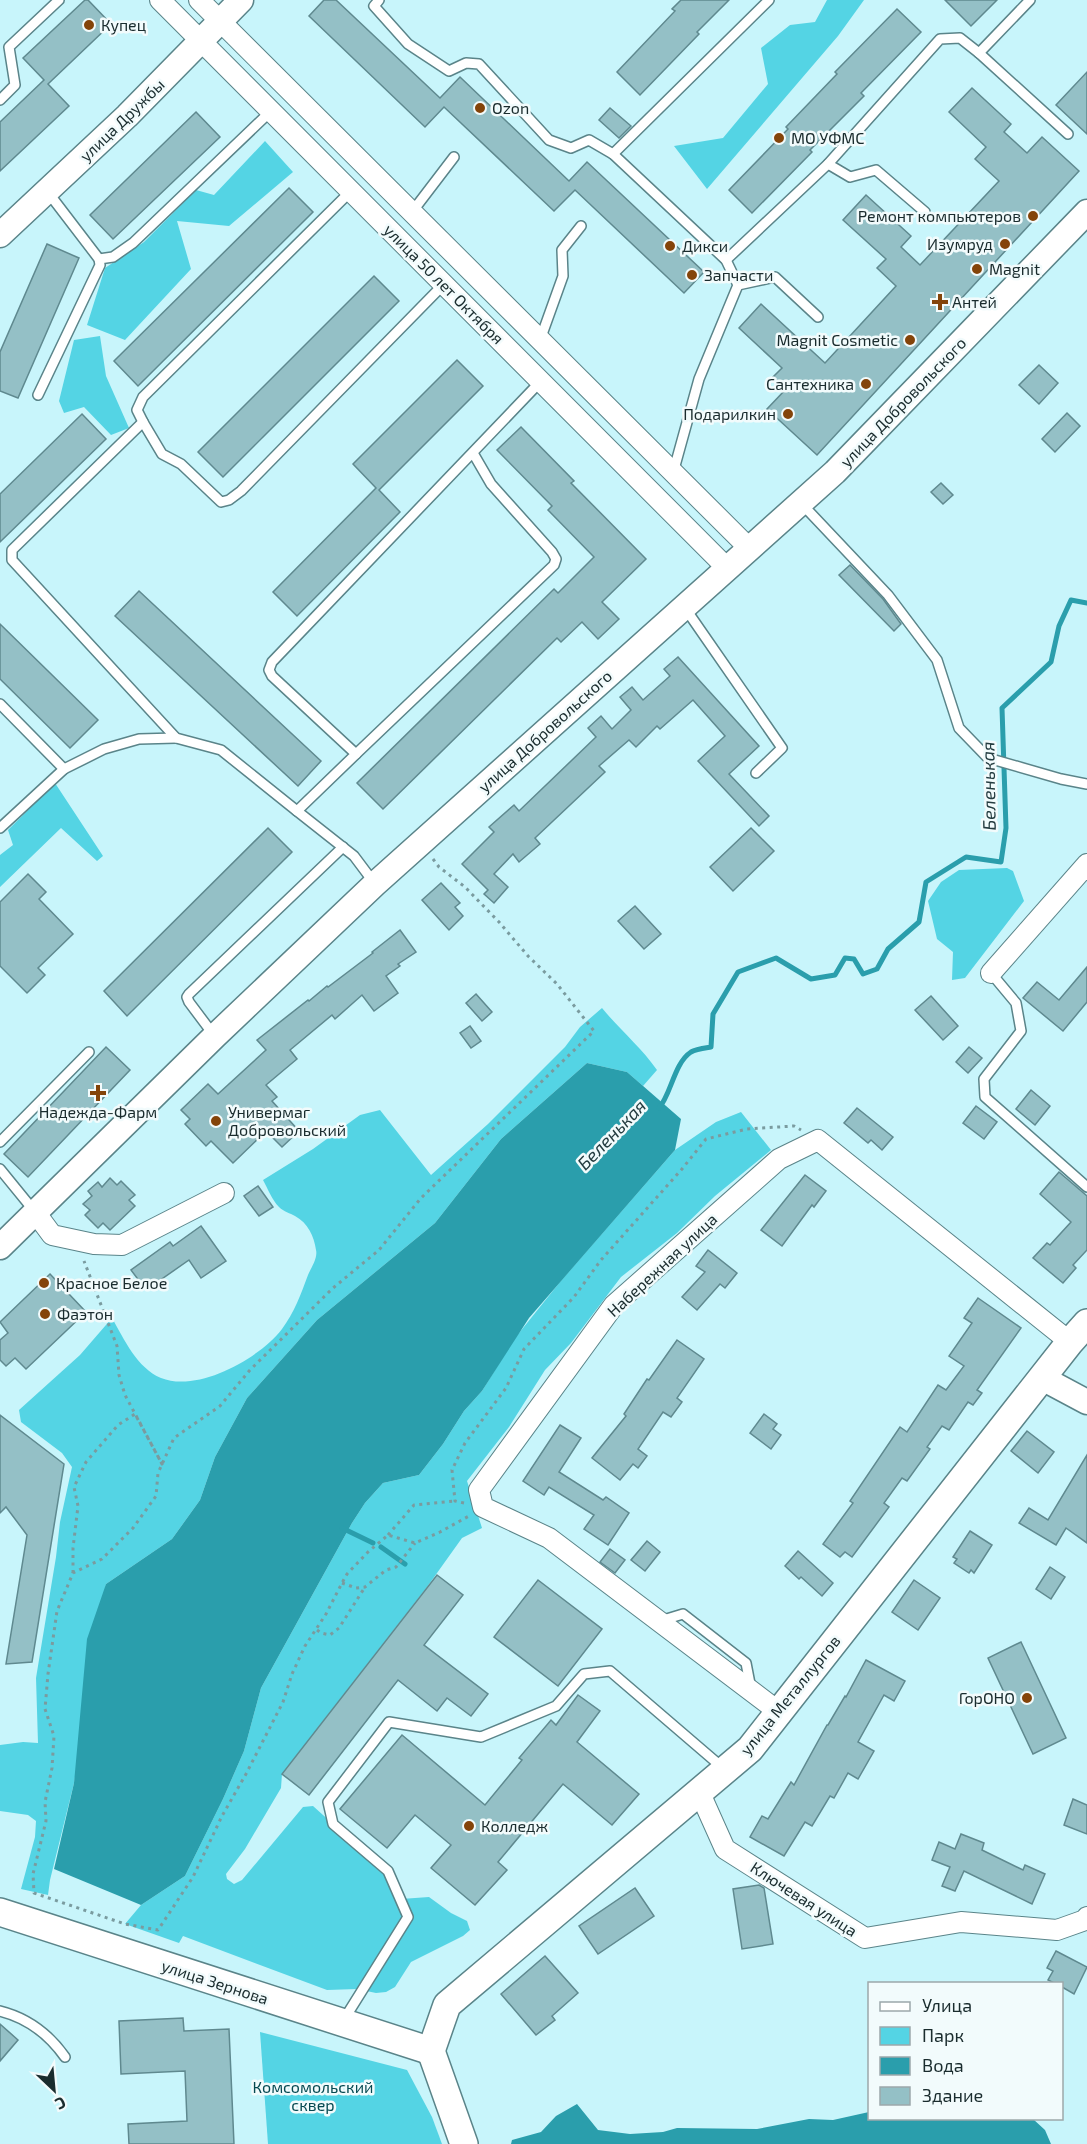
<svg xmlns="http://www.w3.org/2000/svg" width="1087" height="2144" viewBox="0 0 1087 2144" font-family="'Exo 2',sans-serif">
<rect width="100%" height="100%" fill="#c8f5fb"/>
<g fill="#54d4e4">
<path d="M827,0H864L838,36L707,189L674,146L723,138L768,84L761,48L790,25L815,22Z"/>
<path d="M265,141L293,172L229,226L177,221L191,269L125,340L87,325L105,268L144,242L196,190L214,195Z"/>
<path d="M100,336L106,376L129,428L111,435L84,407L64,413L59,401L74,340Z"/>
<path d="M55,783L103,856L97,861L61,828L0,887V855L13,845L8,830Z"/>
<path d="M1007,868L1013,871L1024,901L965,978L952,980L953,952L937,939L928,901L941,882L959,870Z"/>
<path d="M602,1008C619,1029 641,1047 657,1070L643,1086L627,1072L587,1063L501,1139L435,1223L317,1320L247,1398L215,1457L200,1500L172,1539L106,1584L74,1783L50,1880L48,1895L21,1889L35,1837L36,1821L28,1815L0,1811V1745L23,1742L38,1743L36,1678L56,1557L60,1522L72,1467L62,1453L21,1422L19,1410L80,1355L112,1318C124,1339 137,1368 161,1378C198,1393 260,1358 282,1329C294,1313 301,1294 308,1275C311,1268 318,1258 316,1250C314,1236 308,1223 295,1216C290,1213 284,1212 279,1207C272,1200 268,1189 263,1180L313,1149L360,1115L380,1110L431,1175L488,1124L565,1047L580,1027Z"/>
<path d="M741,1112L771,1150L715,1196L677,1233L621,1277L571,1343L545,1370L509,1427L467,1481L482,1528L462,1538L427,1587L282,1774L281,1788L245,1849L226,1874L227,1879L234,1884L242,1880L303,1807L313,1806L333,1824L376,1857L401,1899L429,1897L451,1913L467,1921L470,1930L463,1936L411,1962L395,1987L386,1992L376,1993L357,1989L327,1990L183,1936L179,1943L125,1924L141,1905L185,1876L223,1799L244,1751L261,1688L352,1523L365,1503L383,1483L419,1475L443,1444L464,1411L482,1391L515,1338L560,1282L675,1150L716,1122Z"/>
<path d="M260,2032L407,2070L432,2117L442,2144H268Z"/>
</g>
<g fill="#2a9eac">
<path d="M587,1063L627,1072L681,1119L675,1150L529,1318L482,1391L464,1411L443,1444L419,1475L383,1483L365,1503L352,1523L261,1688L244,1751L223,1799L185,1876L141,1905L54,1869L74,1783L87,1639L106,1584L172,1539L200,1500L215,1457L247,1398L317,1320L435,1223L501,1139Z"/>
<path d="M577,2104L598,2130L630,2134L663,2132L677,2128L757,2129L809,2119L833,2120L869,2112L870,2118L1033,2119L1045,2130L1051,2144H511L512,2140L541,2132L556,2116Z"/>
</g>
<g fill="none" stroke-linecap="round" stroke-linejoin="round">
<g stroke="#2a9eac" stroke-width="5">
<path d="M659,1108C671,1095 674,1063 691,1052C696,1049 705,1048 711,1047L713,1014L738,972L776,958L811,979L835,975L845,958L854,959L863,974L877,969L888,949L919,922L926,882L966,857L1001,862L1006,828L1002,708L1051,662L1059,626L1071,600L1087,603"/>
<path d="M342,1528L373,1543"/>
<path d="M381,1547L405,1564"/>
</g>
</g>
<g fill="#94c0c6" stroke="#5f898f" stroke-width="1.5">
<path d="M85,0H88L111,24L48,84L69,106L0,171V122L44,80L23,58Z"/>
<path d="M324,0H336L440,98L460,77L569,181L587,162L704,272L684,293L575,190L554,211L444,107L425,127L309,16Z"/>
<path d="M681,0H729L697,32L699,34L640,95L617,72L675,11L672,9Z"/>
<path d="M945,0H997L971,26Z"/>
<path d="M897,9L921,32L861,93L864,96L810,150L812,152L752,213L729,190L788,129L786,127L837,74L835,72Z"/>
<path d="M1087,72V134L1056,105Z"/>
<path d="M972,88L1011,124L1004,132L1027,153L1042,137L1079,171L817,455L767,409L785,390L772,378L782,368L739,328L761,304L825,363L896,286L877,268L886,259L843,220L866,195L911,236L901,247L920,265L999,181L975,159L986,147L949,112Z"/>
<path d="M610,108L631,126L619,138L599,120Z"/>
<path d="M196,112L220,137L113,239L90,215Z"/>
<path d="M289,188L313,212L138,386L114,361Z"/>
<path d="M47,244L79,258L18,398L0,391V352Z"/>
<path d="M374,276L399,301L223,477L198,452Z"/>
<path d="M457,360L483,386L379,490L400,512L297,616L273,592L376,488L353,464Z"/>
<path d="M1039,365L1058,383L1039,404L1019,385Z"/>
<path d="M1067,413L1080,426L1055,452L1042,439Z"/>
<path d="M82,414L106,439L0,542V494Z"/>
<path d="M521,427L574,481L571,483L646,559L602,602L619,619L598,639L582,622L561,642L557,638L383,809L357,783L554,589L558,593L594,557L548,510L552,506L497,450Z"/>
<path d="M941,483L953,495L943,504L931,492Z"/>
<path d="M850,565L883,599L901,624L894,631L839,575Z"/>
<path d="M139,591L321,761L298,786L115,616Z"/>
<path d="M0,624L98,720L70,748L0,679Z"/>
<path d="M678,657L759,746L729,774L769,816L759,826L698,761L725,736L693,700L660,729L657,726L636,747L629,740L599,766L605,772L535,838L540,844L519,862L513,854L494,874L508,887L494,903L484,894L488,890L462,864L494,832L489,827L514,805L519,811L596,737L588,728L601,716L612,729L631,710L620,697L632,687L643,700L670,676L664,669Z"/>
<path d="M268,828L292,852L127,1016L104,991Z"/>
<path d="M751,828L774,851L733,891L710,867Z"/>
<path d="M28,874L46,892L39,899L73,934L38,968L45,975L27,993L0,966V902Z"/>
<path d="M441,883L460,903L455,907L463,916L449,930L422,900Z"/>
<path d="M635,906L661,934L644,949L618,921Z"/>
<path d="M400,930L416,952L398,964L400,966L386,976L398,993L374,1011L362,995L335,1019L332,1015L290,1050L297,1059L266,1085L277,1097L272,1101L299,1131L282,1147L266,1131L233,1163L211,1141L206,1146L185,1124L190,1119L181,1110L208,1084L218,1094L266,1050L257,1040L308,1000L309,1001L327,986L328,987L373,953L372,952Z"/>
<path d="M1087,967V1002L1063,1031L1023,998L1037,982L1059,1000Z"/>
<path d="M476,994L492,1012L482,1021L466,1003Z"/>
<path d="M931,996L958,1026L943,1040L915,1010Z"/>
<path d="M470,1026L481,1041L471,1048L460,1033Z"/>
<path d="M106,1047L130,1070L28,1177L4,1154Z"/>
<path d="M969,1047L982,1058L968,1073L956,1062Z"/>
<path d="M1031,1090L1050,1106L1035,1125L1016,1109Z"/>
<path d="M976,1106L997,1122L984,1139L963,1123Z"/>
<path d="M857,1108L893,1137L882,1150L871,1140L868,1143L844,1123Z"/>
<path d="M1059,1172L1087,1196V1250L1073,1265L1076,1268L1063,1283L1033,1258L1047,1243L1050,1245L1071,1222L1040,1194Z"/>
<path d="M805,1175L826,1191L814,1207L812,1205L782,1246L761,1230Z"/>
<path d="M110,1178L117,1185L121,1181L135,1195L129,1200L135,1206L110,1230L103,1223L98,1228L85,1215L90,1210L83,1204L92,1196L88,1191L98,1182L102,1187Z"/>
<path d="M258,1186L273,1207L259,1216L244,1196Z"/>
<path d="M201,1226L226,1261L201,1278L189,1260L146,1290L131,1270L170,1242L173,1246Z"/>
<path d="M708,1250L737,1273L725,1288L720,1284L697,1310L682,1297L705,1272L696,1266Z"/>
<path d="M50,1274L86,1312L26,1369L15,1358L6,1366L0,1360V1340L8,1333L0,1322Z"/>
<path d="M978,1298L1021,1328L977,1390L982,1393L973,1405L968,1402L949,1430L942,1426L927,1447L930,1449L907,1481L902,1478L884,1503L889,1507L852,1557L845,1552L840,1557L823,1544L853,1503L850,1501L900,1427L907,1432L938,1385L946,1390L964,1366L949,1356L972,1323L964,1318Z"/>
<path d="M677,1340L704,1359L677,1398L682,1402L671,1417L663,1412L638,1449L647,1456L638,1468L633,1464L620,1480L592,1458L626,1416L624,1414L647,1379L649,1380Z"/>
<path d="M764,1414L777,1424L773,1429L781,1435L771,1449L750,1433Z"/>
<path d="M0,1415L64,1464L32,1662L6,1664L27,1535L6,1507L0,1513Z"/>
<path d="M560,1425L581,1438L559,1472L603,1500L606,1497L629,1513L608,1545L584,1529L594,1515L549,1487L544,1495L523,1481Z"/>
<path d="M1027,1431L1054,1452L1038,1473L1011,1451Z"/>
<path d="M1087,1455V1543L1066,1528L1056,1545L1019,1523L1029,1508L1048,1520Z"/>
<path d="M970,1531L992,1545L974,1573L971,1570L969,1573L954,1563L957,1559L953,1557Z"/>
<path d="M647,1541L660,1552L645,1571L631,1560Z"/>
<path d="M610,1549L625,1560L615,1573L600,1562Z"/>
<path d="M798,1551L833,1583L822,1596L801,1577L799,1579L785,1566Z"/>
<path d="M1050,1567L1065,1577L1051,1599L1036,1589Z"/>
<path d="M437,1575L463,1595L424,1645L488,1694L471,1716L447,1698L437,1711L398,1680L309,1795L282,1774Z"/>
<path d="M538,1580L602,1629L558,1686L494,1637Z"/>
<path d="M914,1580L940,1598L918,1630L892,1612Z"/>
<path d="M1021,1642L1066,1738L1033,1754L988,1658Z"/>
<path d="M866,1660L905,1681L894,1701L884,1695L858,1742L874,1751L858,1779L848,1773L834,1798L830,1796L812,1826L805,1822L784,1856L750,1837L762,1816L768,1819L791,1782L794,1785L827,1725H828L845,1696L846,1697Z"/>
<path d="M578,1695L600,1711L577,1742L639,1794L612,1825L563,1784L498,1862L507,1870L475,1905L431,1868L451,1845L415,1815L387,1848L340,1809L402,1735L485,1805L522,1760L519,1758L551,1720L556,1725Z"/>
<path d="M1073,1799L1087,1805V1834L1064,1825Z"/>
<path d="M961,1834L984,1843L982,1850L1023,1870L1025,1865L1045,1874L1032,1904L964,1871L955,1891L942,1886L950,1867L932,1860L939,1842L955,1849Z"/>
<path d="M759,1885L764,1888L773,1944L742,1949L733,1889Z"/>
<path d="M635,1888L654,1916L598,1954L579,1926Z"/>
<path d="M1056,1951L1087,1967L1074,1994L1062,1987V1983H1054L1048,1980L1053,1971L1047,1968Z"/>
<path d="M545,1956L578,1993L552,2016L555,2020L536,2035L501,1994Z"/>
<path d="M183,2018L184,2031L229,2029L234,2144H129L128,2124L187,2121L185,2071L121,2074L119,2021Z"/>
<path d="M0,2024L18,2040L0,2061Z"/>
</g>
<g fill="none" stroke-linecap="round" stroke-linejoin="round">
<defs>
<g id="service">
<path d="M379,0L374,6L408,44L449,71L466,63L479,64L549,140L571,148L589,140L613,154L726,260L738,285L699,379L673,473"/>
<path d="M979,53L1068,134"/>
<path d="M0,100L15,85L9,47L59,0"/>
<path d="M613,154L769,0"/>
<path d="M828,164L850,177L876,170L925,212"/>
<path d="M412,212L454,157"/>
<path d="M99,259L113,257L133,243L271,111"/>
<path d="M726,260L828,164L940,39L960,38L979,53L1030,0"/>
<path d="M738,285L775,277L818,317"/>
<path d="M540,340L563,276L562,250L581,226"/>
<path d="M38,395L100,265L99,259L47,191"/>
<path d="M143,422L137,410L143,397L351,191"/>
<path d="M801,503L888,595L937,660L959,728L988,758L1061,779L1087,784"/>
<path d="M685,608L782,748L756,773"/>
<path d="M0,704L64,769"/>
<path d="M356,754L554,565L556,559L552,552L491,484L473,453"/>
<path d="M297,811L221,750L176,738L12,560V550L143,422L162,454L181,464L221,502L229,500L241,491L444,284"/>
<path d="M0,828L64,769L104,749L139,739L176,738"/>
<path d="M375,884L354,856L297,811L356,754L272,676L269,670L272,662L541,381"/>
<path d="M991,973L1016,1003L1021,1031L984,1079L985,1097L1087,1187"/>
<path d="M213,1034L189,1002L187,997L189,994L343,847"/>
<path d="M0,1142L89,1052"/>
<path d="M0,1169L35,1212"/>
<path d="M660,1621L683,1614L746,1663L751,1689"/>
<path d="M0,2011C28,2018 48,2033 65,2057"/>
<path d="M343,2021L408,1917L388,1871L333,1824L328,1802L389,1722L481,1737L556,1706L584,1674L610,1671L723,1768"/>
</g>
<g id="minor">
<path d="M160,0L727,568"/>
<path d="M199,0L749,548"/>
<path d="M991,973L1087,864"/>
<path d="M35,1212L52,1235L94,1244L122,1245L224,1193"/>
<path d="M779,1712L549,1538L483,1507L479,1490L614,1305L779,1159L818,1140L1070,1342"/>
<path d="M699,1791L725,1849L865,1938L961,1922L1057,1930L1085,1920L1087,1917"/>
</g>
<g id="tertiary">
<path d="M0,235L127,116L241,0"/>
<path d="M0,1247L215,1036L375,884L835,472L1087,212"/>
<path d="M1042,1378L1087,1402"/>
</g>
<g id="secondary">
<path d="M0,1912L431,2051"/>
<path d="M431,2051L447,2005L750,1749L1070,1342L1087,1323"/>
<path d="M431,2051L464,2144"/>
</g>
</defs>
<use href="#service" stroke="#5a8489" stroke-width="12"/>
<use href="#minor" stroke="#5a8489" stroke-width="22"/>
<use href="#tertiary" stroke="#5a8489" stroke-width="27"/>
<use href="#secondary" stroke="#5a8489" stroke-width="30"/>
<g stroke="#7a9b9f" stroke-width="3" stroke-dasharray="3 4.5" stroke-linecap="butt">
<path d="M433,859L439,867L465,887L499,922L528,956L557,984L594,1031L421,1198L379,1250L333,1288L250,1370L220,1406L174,1438L158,1473L156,1496L133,1528L102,1559L73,1573L57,1611L48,1674L45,1709L54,1736L52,1768L45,1802L46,1821L33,1874L34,1893L125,1924L158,1930L193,1877L222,1816L246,1774L283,1702L292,1674L305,1646L326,1614L342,1583L347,1574L368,1552L388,1535L415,1543L440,1532L469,1516"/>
<path d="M464,1503L455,1501L452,1470L465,1443L506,1388L524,1349L574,1297L601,1260L682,1169L706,1139L747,1129L794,1126L801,1130"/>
<path d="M388,1535L414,1505L455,1501"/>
<path d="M73,1573V1548L78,1506L74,1487L86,1462L118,1425L135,1414L162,1464L125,1395L119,1375L117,1346L84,1261"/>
<path d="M342,1583L356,1588L365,1587L386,1570L396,1567L415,1543"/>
<path d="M317,1630L321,1633L330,1635L339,1628L365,1587"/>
</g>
<use href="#service" stroke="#fff" stroke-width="9"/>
<use href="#minor" stroke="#fff" stroke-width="20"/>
<use href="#tertiary" stroke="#fff" stroke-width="24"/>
<use href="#secondary" stroke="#fff" stroke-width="27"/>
</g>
<g fill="#84440a" stroke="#f2fbfc" stroke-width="2">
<circle cx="89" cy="25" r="6"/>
<circle cx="480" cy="108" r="6"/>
<circle cx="779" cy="138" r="6"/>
<circle cx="1033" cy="216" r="6"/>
<circle cx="1005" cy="244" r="6"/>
<circle cx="670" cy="246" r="6"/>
<circle cx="977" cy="269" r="6"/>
<circle cx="692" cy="275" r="6"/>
<path d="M937 293h6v6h6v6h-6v6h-6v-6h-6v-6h6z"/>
<circle cx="910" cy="340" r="6"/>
<circle cx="866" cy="384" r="6"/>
<circle cx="788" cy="414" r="6"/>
<path d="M95 1084h6v6h6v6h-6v6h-6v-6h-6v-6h6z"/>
<circle cx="216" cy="1121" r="6"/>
<circle cx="44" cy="1283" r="6"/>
<circle cx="45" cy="1314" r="6"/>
<circle cx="1027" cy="1698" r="6"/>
<circle cx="469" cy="1826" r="6"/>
</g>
<g text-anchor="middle" stroke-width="5" stroke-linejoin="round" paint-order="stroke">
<g font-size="16" fill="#1a2c2e" stroke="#f2fbfc" text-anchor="start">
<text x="101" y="31">Купец</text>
<text x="492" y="114">Ozon</text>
<text x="791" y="144">МО УФМС</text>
<text x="1021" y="222" text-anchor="end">Ремонт компьютеров</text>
<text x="993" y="250" text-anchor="end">Изумруд</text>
<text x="682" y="252">Дикси</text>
<text x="989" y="275">Magnit</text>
<text x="704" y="281">Запчасти</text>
<text x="952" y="308">Антей</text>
<text x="898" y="346" text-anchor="end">Magnit Cosmetic</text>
<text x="854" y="390" text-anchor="end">Сантехника</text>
<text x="776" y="420" text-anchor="end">Подарилкин</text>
<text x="98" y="1118" text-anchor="middle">Надежда-Фарм</text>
<text x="228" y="1118">Универмаг<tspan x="228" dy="18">Добровольский</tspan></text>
<text x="56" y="1289">Красное Белое</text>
<text x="57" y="1320">Фаэтон</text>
<text x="1015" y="1704" text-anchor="end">ГорОНО</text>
<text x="481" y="1832">Колледж</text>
</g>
<g font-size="16" fill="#1a2c2e" stroke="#f2fbfc">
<text transform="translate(122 120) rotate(-44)" y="6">улица Дружбы</text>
<text transform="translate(444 284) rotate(45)" y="6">улица 50 лет Октября</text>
<text transform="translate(903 402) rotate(-46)" y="6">улица Добровольского</text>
<text transform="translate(545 731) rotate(-42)" y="6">улица Добровольского</text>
<text transform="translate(662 1265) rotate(-43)" y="6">Набережная улица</text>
<text transform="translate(790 1695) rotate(-51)" y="6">улица Металлургов</text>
<text transform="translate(804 1899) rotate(33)" y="6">Ключевая улица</text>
<text transform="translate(215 1982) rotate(18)" y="6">улица Зернова</text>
</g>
<g font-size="16" fill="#054951" stroke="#f2fbfc">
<text x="313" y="2093">Комсомольский<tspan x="313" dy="18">сквер</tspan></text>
</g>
<g font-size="18" font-style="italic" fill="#253d41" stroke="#f2fbfc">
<text transform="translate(989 786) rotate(-91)" y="6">Беленькая</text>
<text transform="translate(612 1135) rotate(-46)" y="6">Беленькая</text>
</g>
</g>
<rect x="868" y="1982" width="195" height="138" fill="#f2fbfc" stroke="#9ca8aa" stroke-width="1.5"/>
<rect x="880" y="2002" width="30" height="9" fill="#ffffff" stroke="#9ca8aa" stroke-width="1.5"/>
<text x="922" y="2012" font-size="18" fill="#1a2c2e">Улица</text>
<rect x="880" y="2027" width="30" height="18" fill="#54d4e4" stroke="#9ca8aa" stroke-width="1.5"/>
<text x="922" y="2042" font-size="18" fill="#1a2c2e">Парк</text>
<rect x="880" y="2057" width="30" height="18" fill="#2a9eac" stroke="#9ca8aa" stroke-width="1.5"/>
<text x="922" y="2072" font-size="18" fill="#1a2c2e">Вода</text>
<rect x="880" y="2087" width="30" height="18" fill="#94c0c6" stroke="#9ca8aa" stroke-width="1.5"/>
<text x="922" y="2102" font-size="18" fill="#1a2c2e">Здание</text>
<g transform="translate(54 2090) rotate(154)" stroke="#f2fbfc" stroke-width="4.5" paint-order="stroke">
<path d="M0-4.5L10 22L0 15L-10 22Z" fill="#1a2c2e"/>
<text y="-9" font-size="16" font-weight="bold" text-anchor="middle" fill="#1a2c2e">С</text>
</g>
</svg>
